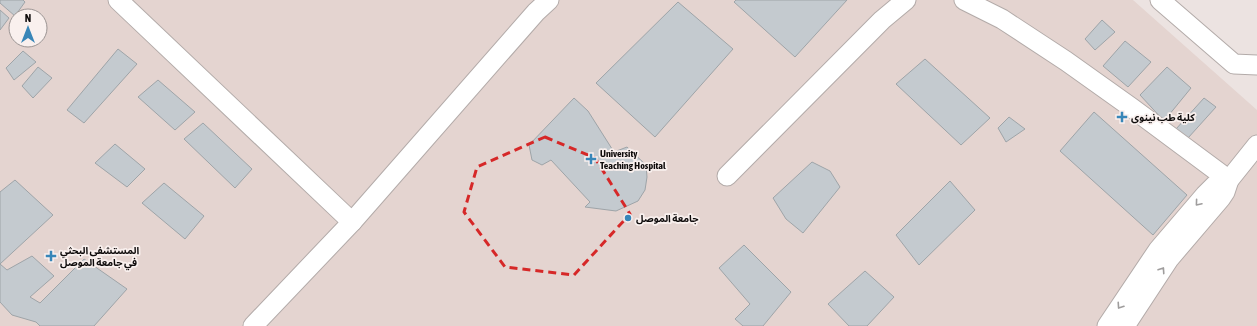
<svg xmlns="http://www.w3.org/2000/svg" width="1257" height="326" viewBox="0 0 1257 326" font-family="'Asap Condensed','Noto Sans Arabic',sans-serif">
<rect width="100%" height="100%" fill="#ece3e1"/>
<path fill="#e4d4d0" fill-rule="evenodd" d="M0,0H1133L1257,110V326H0ZM16,16H40V40H16Z"/>
<g fill="#c4cacf" stroke="#9ea4a8">
<path d="M0,0H23L25,2L15,16L0,3Z"/>
<path d="M736,0H847L795,57L734,2Z"/>
<path d="M678,2L733,49L655,137L596,83Z"/>
<path d="M0,10L9,18L0,30Z"/>
<path d="M1102,20L1115,32L1095,50L1085,39Z"/>
<path d="M1125,41L1151,62L1128,87L1103,66Z"/>
<path d="M118,49L137,64L84,123L67,110Z"/>
<path d="M23,51L36,62L14,80L6,68Z"/>
<path d="M925,59L990,118L961,145L896,84Z"/>
<path d="M38,67L52,78L33,98L22,86Z"/>
<path d="M1167,67L1191,88L1164,121L1140,95Z"/>
<path d="M158,80L195,112L175,130L138,97Z"/>
<path d="M574,98L588,111L614,152L627,147L646,165L647,177L645,190L638,201L616,211L585,207L590,202L551,160L542,165L532,160L529,145Z"/>
<path d="M1204,98L1216,107L1188,138L1176,129Z"/>
<path d="M1094,112L1187,195L1153,235L1060,151Z"/>
<path d="M1009,117L1025,129L1006,142L998,128Z"/>
<path d="M203,123L252,169L235,188L184,139Z"/>
<path d="M115,144L145,169L127,187L95,163Z"/>
<path d="M812,162L830,171L840,187L803,233L786,219L773,198Z"/>
<path d="M15,180L53,215L0,264V192Z"/>
<path d="M950,181L975,210L919,265L896,235Z"/>
<path d="M164,183L204,216L185,239L142,203Z"/>
<path d="M744,245L791,292L763,326H743L735,319L750,304L719,268Z"/>
<path d="M32,256L54,276L30,297L40,303L84,259L127,289L94,326H40L36,322L12,315L0,302V264L7,270Z"/>
<path d="M865,271L894,297L867,326H849L828,304Z"/>
</g>
<g fill="none" stroke-linecap="round" stroke-linejoin="round">
<defs>
<g id="minor">
<path d="M118,0L352,222"/>
<path d="M964,0L1002,19L1066,61L1132,108L1229,180"/>
<path d="M1160,0L1234,64L1257,65"/>
<path d="M727,176L882,20L906,0"/>
<path d="M253,326L352,222L536,12L549,0"/>
<path d="M1107,326L1158,250L1205,195L1215,185L1229,180"/>
<path d="M1125,326L1169,259L1221,198L1225,192L1229,180L1257,145"/>
</g>
</defs>
<use href="#minor" stroke="#b3aba9" stroke-width="21"/>
<use href="#minor" stroke="#fff" stroke-width="19"/>
</g>
<defs><path id="oneway-chevron" d="M-2-3.5L2.5 0L-2 3.5" fill="none" stroke-width="1.6" stroke-linecap="round" stroke-linejoin="round"/></defs>
<g stroke="#9f9d9d">
<use href="#oneway-chevron" transform="translate(1198 203) rotate(130)"/>
<use href="#oneway-chevron" transform="translate(1162 270) rotate(-56)"/>
<use href="#oneway-chevron" transform="translate(1120 306) rotate(124)"/>
</g>
<path fill="none" stroke="#d62828" stroke-width="3" stroke-dasharray="8 5" stroke-linejoin="round" d="M545,137L595,158L630,214L574,275L505,267L464,212L477,167Z"/>
<g fill="#3886b8" stroke="#f9f0ee" stroke-width="1.5">
<path d="M1120 111h4v4h4v4h-4v4h-4v-4h-4v-4h4z"/>
<path d="M589 153h4v4h4v4h-4v4h-4v-4h-4v-4h4z"/>
<circle cx="628" cy="218" r="4"/>
<path d="M49 250h4v4h4v4h-4v4h-4v-4h-4v-4h4z"/>
</g>
<g text-anchor="middle" stroke-width="3.5" stroke-linejoin="round" paint-order="stroke">
<g font-size="10" font-weight="bold" fill="#0e0b0b" stroke="#f9f0ee" text-anchor="start">
<text x="1131" y="121">كلية طب نينوى</text>
<text x="600" y="157">University<tspan x="600" dy="12">Teaching Hospital</tspan></text>
<text x="636" y="222">جامعة الموصل</text>
<text x="60" y="254">المستشفى البحثي<tspan x="60" dy="12">في جامعة الموصل</tspan></text>
</g>
</g>
<g transform="translate(28 28)"><circle r="19" fill="#f9f0ee" stroke="#9b9493"/>
<path d="M0-3L7 15L0 10L-7 15Z" fill="#3886b8"/>
<text y="-6" font-size="11" font-weight="bold" text-anchor="middle" fill="#0e0b0b">N</text>
</g>
</svg>
